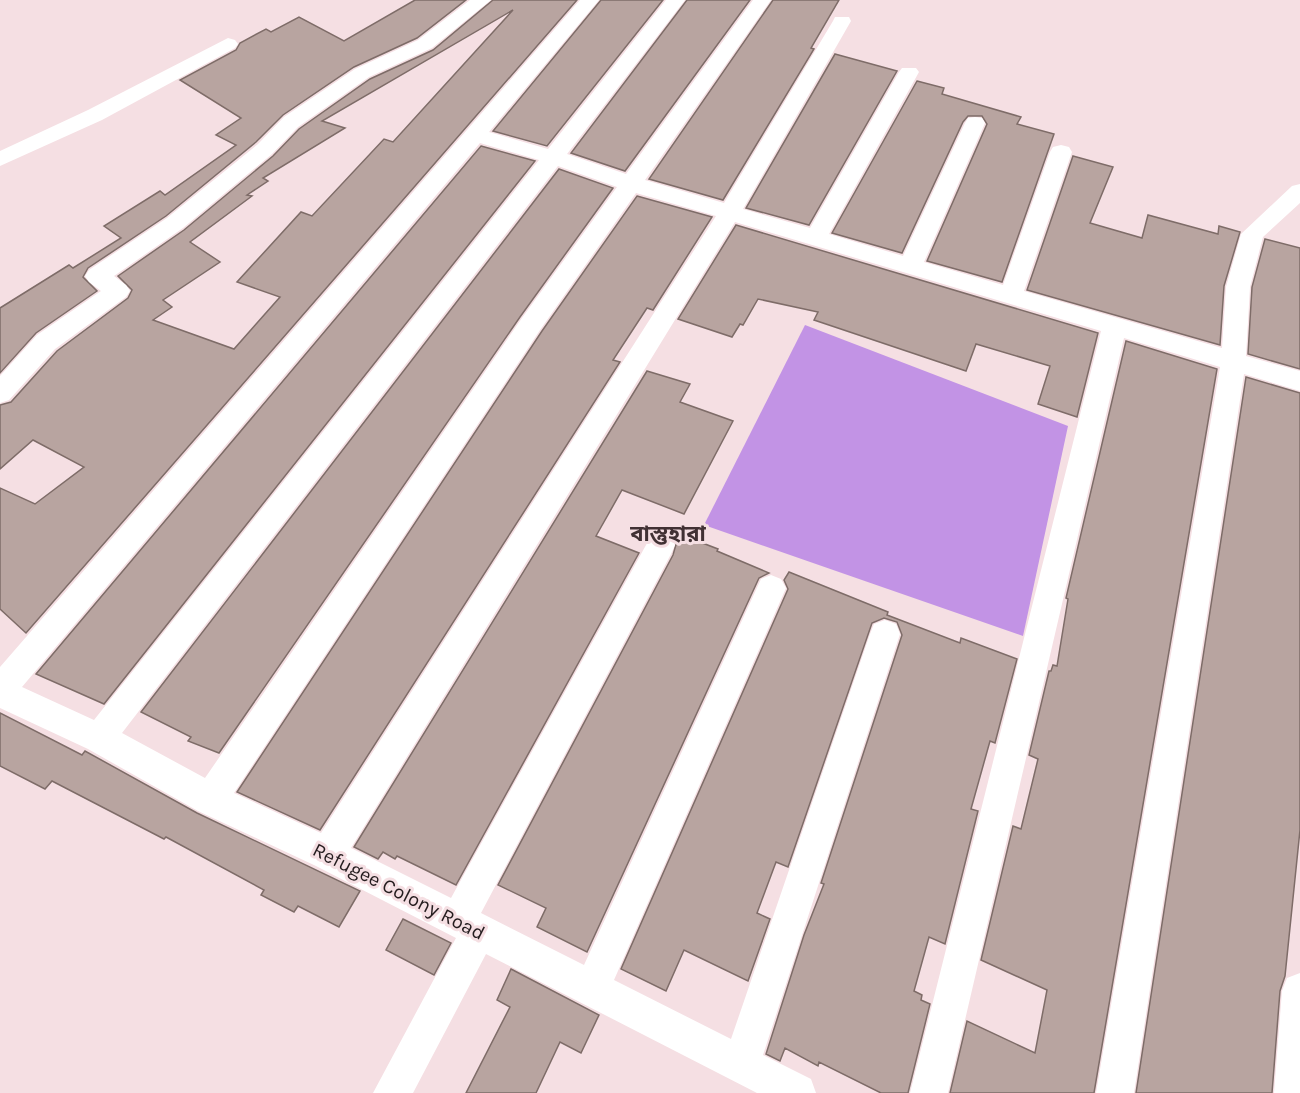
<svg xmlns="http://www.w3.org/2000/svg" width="1300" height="1093" viewBox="0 0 1300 1093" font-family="Karla,'Noto Sans Bengali',sans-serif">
<rect width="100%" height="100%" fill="#f5dfe3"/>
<path fill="#c293e5" d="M805,325L1068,426L1023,636L704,525Z"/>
<g fill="#b8a4a0" stroke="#7e6c68" stroke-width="1.5" fill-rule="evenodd">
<path d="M415,0H466L417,38L354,67L283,115L256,142L166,216L88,268L83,277L97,291L36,333L0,373V308L69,265L73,268L121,238L104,226L160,191L165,195L236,145L216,135L241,118L180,80L236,50L240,43L266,29L271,32L299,17L344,41Z"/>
<path d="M493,0H577L26,633L0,609V488L35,504L84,467L33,440L0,469V405L11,402L57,351L128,298L132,290L118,276L184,230L273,156L299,129L370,79L433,50ZM513,10L393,142L384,139L312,216L301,212L237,282L280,297L234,349L153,320L172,307L163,300L220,262L190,242L252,196L247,195L268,181L263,178L345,128L322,121Z"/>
<path d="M601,0H663L547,146L493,131Z"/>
<path d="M687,0H750L625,171L571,153Z"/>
<path d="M773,0H839L811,48L814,49L723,200L649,179Z"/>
<path d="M835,54L897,71L809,225L746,208Z"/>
<path d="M917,81L944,88L942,94L1021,117L1017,124L1054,134L1002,282L927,261L987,124L982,116H968L963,122L902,253L832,233Z"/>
<path d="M481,146L535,161L104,704L36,674Z"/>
<path d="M1073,156L1113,167L1090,223L1142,238L1148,215L1218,234L1219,226L1240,232L1224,286L1220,345L1027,290Z"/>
<path d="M559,169L613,188L520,317L219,753L188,741L191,737L141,712Z"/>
<path d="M637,196L712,217L653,310L647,308L613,360L620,362L320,830L237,792L542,331Z"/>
<path d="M736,225L1098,333L1077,417L1038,404L1050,366L976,344L966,371L814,320L818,312L758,299L743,325L740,324L732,337L678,319Z"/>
<path d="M1265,239L1300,248V369L1248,354L1252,287Z"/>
<path d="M1126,341L1217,369L1094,1093H950L967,1021L1035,1053L1047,990L981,960L1013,826L1021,829L1038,759L1029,755L1049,671H1051L1053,665L1057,666L1068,599L1066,598Z"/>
<path d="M647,371L690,384L680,402L733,421L684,514L622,490L596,536L639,553L456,885L397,856L395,859L383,852L378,859L354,847Z"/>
<path d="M1246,377L1300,393V830L1285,976L1280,991L1272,1093H1136Z"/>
<path d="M679,534L718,549L717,551L769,573L759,578L587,952L537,927L546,908L498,885L673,555Z"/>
<path d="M789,572L888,612L887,615L960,643L961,638L1017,659L995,743L990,741L971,809L978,811L945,944L929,937L914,991L922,995L921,1000L930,1004L908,1093H881L819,1062L818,1066L785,1048L780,1061L766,1054L804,935L824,884L821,883L902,635L897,622L884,618L872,623L788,867L776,862L757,913L770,919L748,981L684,950L666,991L621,969L788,589L784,580Z"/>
<path d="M0,713L82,755L85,751L197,813L360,891L339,927L298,906L294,912L261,895L264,890L166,837L164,839L52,781L45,789L0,766Z"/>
<path d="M403,919L451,943L434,975L386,950Z"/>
<path d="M511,969L599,1015L581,1053L560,1042L536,1093H466L510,1007L497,1000Z"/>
</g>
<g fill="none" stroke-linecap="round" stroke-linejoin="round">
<g fill="#fff" fill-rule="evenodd">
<path d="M470,0H491L432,48L369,77L298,127L272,154L183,228L114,276L126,285L130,291L126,297L55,349L9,400L0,403V376L37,335L101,291L89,282L85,276L89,270L167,218L258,144L284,117L355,69L418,40Z"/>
<path d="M580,0H599L489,132L548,149L666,0H685L567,154L626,174L753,0H771L645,180L724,203L833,21L835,17H849L851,21L743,209L810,228L899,72L902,68H916L919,72L829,234L903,256L965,123L968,118L975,117L982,118L985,123L924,262L1003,285L1050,152L1053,147L1061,145L1069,147L1072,152L1024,291L1222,348L1226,287L1241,234L1292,186L1300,184V203L1263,237L1250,287L1246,356L1300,371V391L1244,374L1134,1093H1096L1220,367L1124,338L948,1093H910L1101,331L735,222L351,848L451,898L651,536L661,533L671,536L675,545L671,554L481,913L584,965L761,579L771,575L781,579L786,588L614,980L731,1039L870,634L874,624L885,620L896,624L900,634L763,1055L811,1079L816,1093H757L486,954L413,1093H373L456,938L316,866L198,811L88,749L0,708V667ZM480,143L539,160L94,720L22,687ZM558,166L617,187L522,318L205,778L122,733ZM636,193L716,216L321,833L234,793L540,330Z"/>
<path d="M228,38L235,40L238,44L235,48L102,120L0,166V151L88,110Z"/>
<path d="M1300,973V1093H1274L1282,991L1287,978Z"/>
</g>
</g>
<g text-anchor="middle" stroke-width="6" stroke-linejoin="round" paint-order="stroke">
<g font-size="20" fill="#241c1e" stroke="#f5dfe3">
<text transform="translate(399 891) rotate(27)" y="7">Refugee Colony Road</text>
</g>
<g font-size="22" font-weight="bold" fill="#413134" stroke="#f5dfe3">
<text x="668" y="541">বাস্তুহারা</text>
</g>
</g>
</svg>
